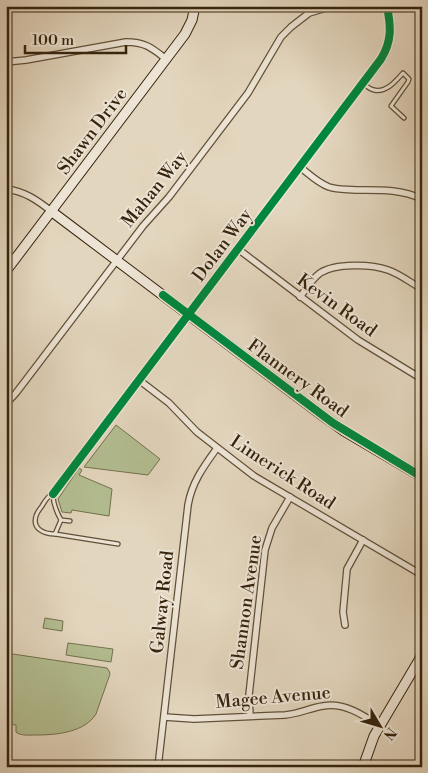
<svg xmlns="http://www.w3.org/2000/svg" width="428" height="773" viewBox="0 0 428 773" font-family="'Libre Bodoni',serif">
<rect width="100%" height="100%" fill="#e3d6be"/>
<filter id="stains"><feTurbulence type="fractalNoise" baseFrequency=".004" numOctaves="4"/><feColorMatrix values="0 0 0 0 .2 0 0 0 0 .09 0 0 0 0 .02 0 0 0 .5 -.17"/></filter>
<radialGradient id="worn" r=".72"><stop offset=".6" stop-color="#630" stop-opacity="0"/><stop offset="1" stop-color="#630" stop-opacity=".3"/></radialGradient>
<g fill="#b3be91" stroke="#74714f">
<path d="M116,425L160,459L148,475L84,467Z"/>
<path d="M79,468L82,470L79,475L112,489L109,516L72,510L71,513L62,512L58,499Z"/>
<path d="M45,618L63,621L62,631L43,628Z"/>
<path d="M68,643L113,649L111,662L66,655Z"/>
<path d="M6,653L107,668L109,671L110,674L96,714C85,732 57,735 37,735C30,735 23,736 17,733L16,732V725L6,724Z"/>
</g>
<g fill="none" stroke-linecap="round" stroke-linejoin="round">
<defs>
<g id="lane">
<path d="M363,83C366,86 370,89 374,90C386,93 396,81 403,73L409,79L408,82L391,106L404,118"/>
<path d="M52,494C47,497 45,501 42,506C40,509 37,512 36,516C32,529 44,534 55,534L118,544"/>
<path d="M53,494C53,504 56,511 61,520"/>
<path d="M61,520L70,521"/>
<path d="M55,534L61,520"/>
</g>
<g id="street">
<path d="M6,62L26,60L126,42C145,42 152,48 166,59"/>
<path d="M300,167C309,174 318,183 329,187C338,190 347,189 356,190C379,190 401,189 422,199"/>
<path d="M6,189C24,191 37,200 51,211"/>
<path d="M238,249L358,340L422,379"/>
<path d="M300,297C306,289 312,279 320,273C335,263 372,264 388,270C400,274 411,283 422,289"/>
<path d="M139,380L169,403L197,432L254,476L422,575"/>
<path d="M6,404L16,393L143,226L169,197L248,93L281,37L291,27L309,13L333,6"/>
<path d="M53,494L381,59C392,41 391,27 387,6"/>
<path d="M345,625L343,612L347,569L363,540"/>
<path d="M250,716L249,695L265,550L272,528L290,497"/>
<path d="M164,717L194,719L285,715C298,714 310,708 323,706C344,702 363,715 380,726"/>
<path d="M158,767L188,505C192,482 204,466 217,448"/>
</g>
<g id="secondary">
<path d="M51,211L323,416L344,431L422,477"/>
<path d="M6,271L185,34L192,20L195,6"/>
<path d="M363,767L374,736L422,655"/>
</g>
</defs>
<use href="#lane" stroke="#615039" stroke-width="5.5"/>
<use href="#street" stroke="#615039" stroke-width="8"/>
<use href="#secondary" stroke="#36240d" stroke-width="11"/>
<use href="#lane" stroke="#ede4d5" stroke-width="3"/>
<use href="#street" stroke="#ede4d5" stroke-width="5.5"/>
<use href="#secondary" stroke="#ede4d5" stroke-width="9"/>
<defs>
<g id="cycleway">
<path d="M163,295L333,423L422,477"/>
<path d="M53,494L381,59C392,41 391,27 387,6"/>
</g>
</defs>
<use href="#cycleway" stroke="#ede4d5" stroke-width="11"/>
<use href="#cycleway" stroke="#00873e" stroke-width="8"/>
</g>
<g text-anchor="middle" stroke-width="4" stroke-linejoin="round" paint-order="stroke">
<g font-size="18" fill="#36240d" stroke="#ede4d5">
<text transform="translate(92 131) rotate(-53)" y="6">Shawn Drive</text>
<text transform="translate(154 189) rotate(-51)" y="6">Mahan Way</text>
<text transform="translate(222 245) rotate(-53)" y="6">Dolan Way</text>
<text transform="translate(337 305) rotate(36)" y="6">Kevin Road</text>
<text transform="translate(298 378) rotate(36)" y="6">Flannery Road</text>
<text transform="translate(283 472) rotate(33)" y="6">Limerick Road</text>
<text transform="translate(162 602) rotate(-84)" y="6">Galway Road</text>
<text transform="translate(246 602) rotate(-82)" y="6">Shannon Avenue</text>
<text transform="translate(273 697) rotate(-5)" y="6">Magee Avenue</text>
</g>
</g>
<rect width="428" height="773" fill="none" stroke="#e3d6be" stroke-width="25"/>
<rect x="8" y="8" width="413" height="758" fill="none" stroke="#36240d" stroke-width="2.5"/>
<rect x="12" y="12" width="403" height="748" fill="none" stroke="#36240d"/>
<g transform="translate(380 726) rotate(128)" stroke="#ede4d5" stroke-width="4" paint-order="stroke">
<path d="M0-4L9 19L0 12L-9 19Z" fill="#36240d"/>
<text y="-8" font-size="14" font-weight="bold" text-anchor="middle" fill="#36240d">N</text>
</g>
<path d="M25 45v8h101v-8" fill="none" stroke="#36240d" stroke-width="2.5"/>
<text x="32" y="45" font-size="15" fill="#36240d" stroke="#ede4d5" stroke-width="4" paint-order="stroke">100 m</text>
<rect width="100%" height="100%" filter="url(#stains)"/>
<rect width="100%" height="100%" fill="url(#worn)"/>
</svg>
